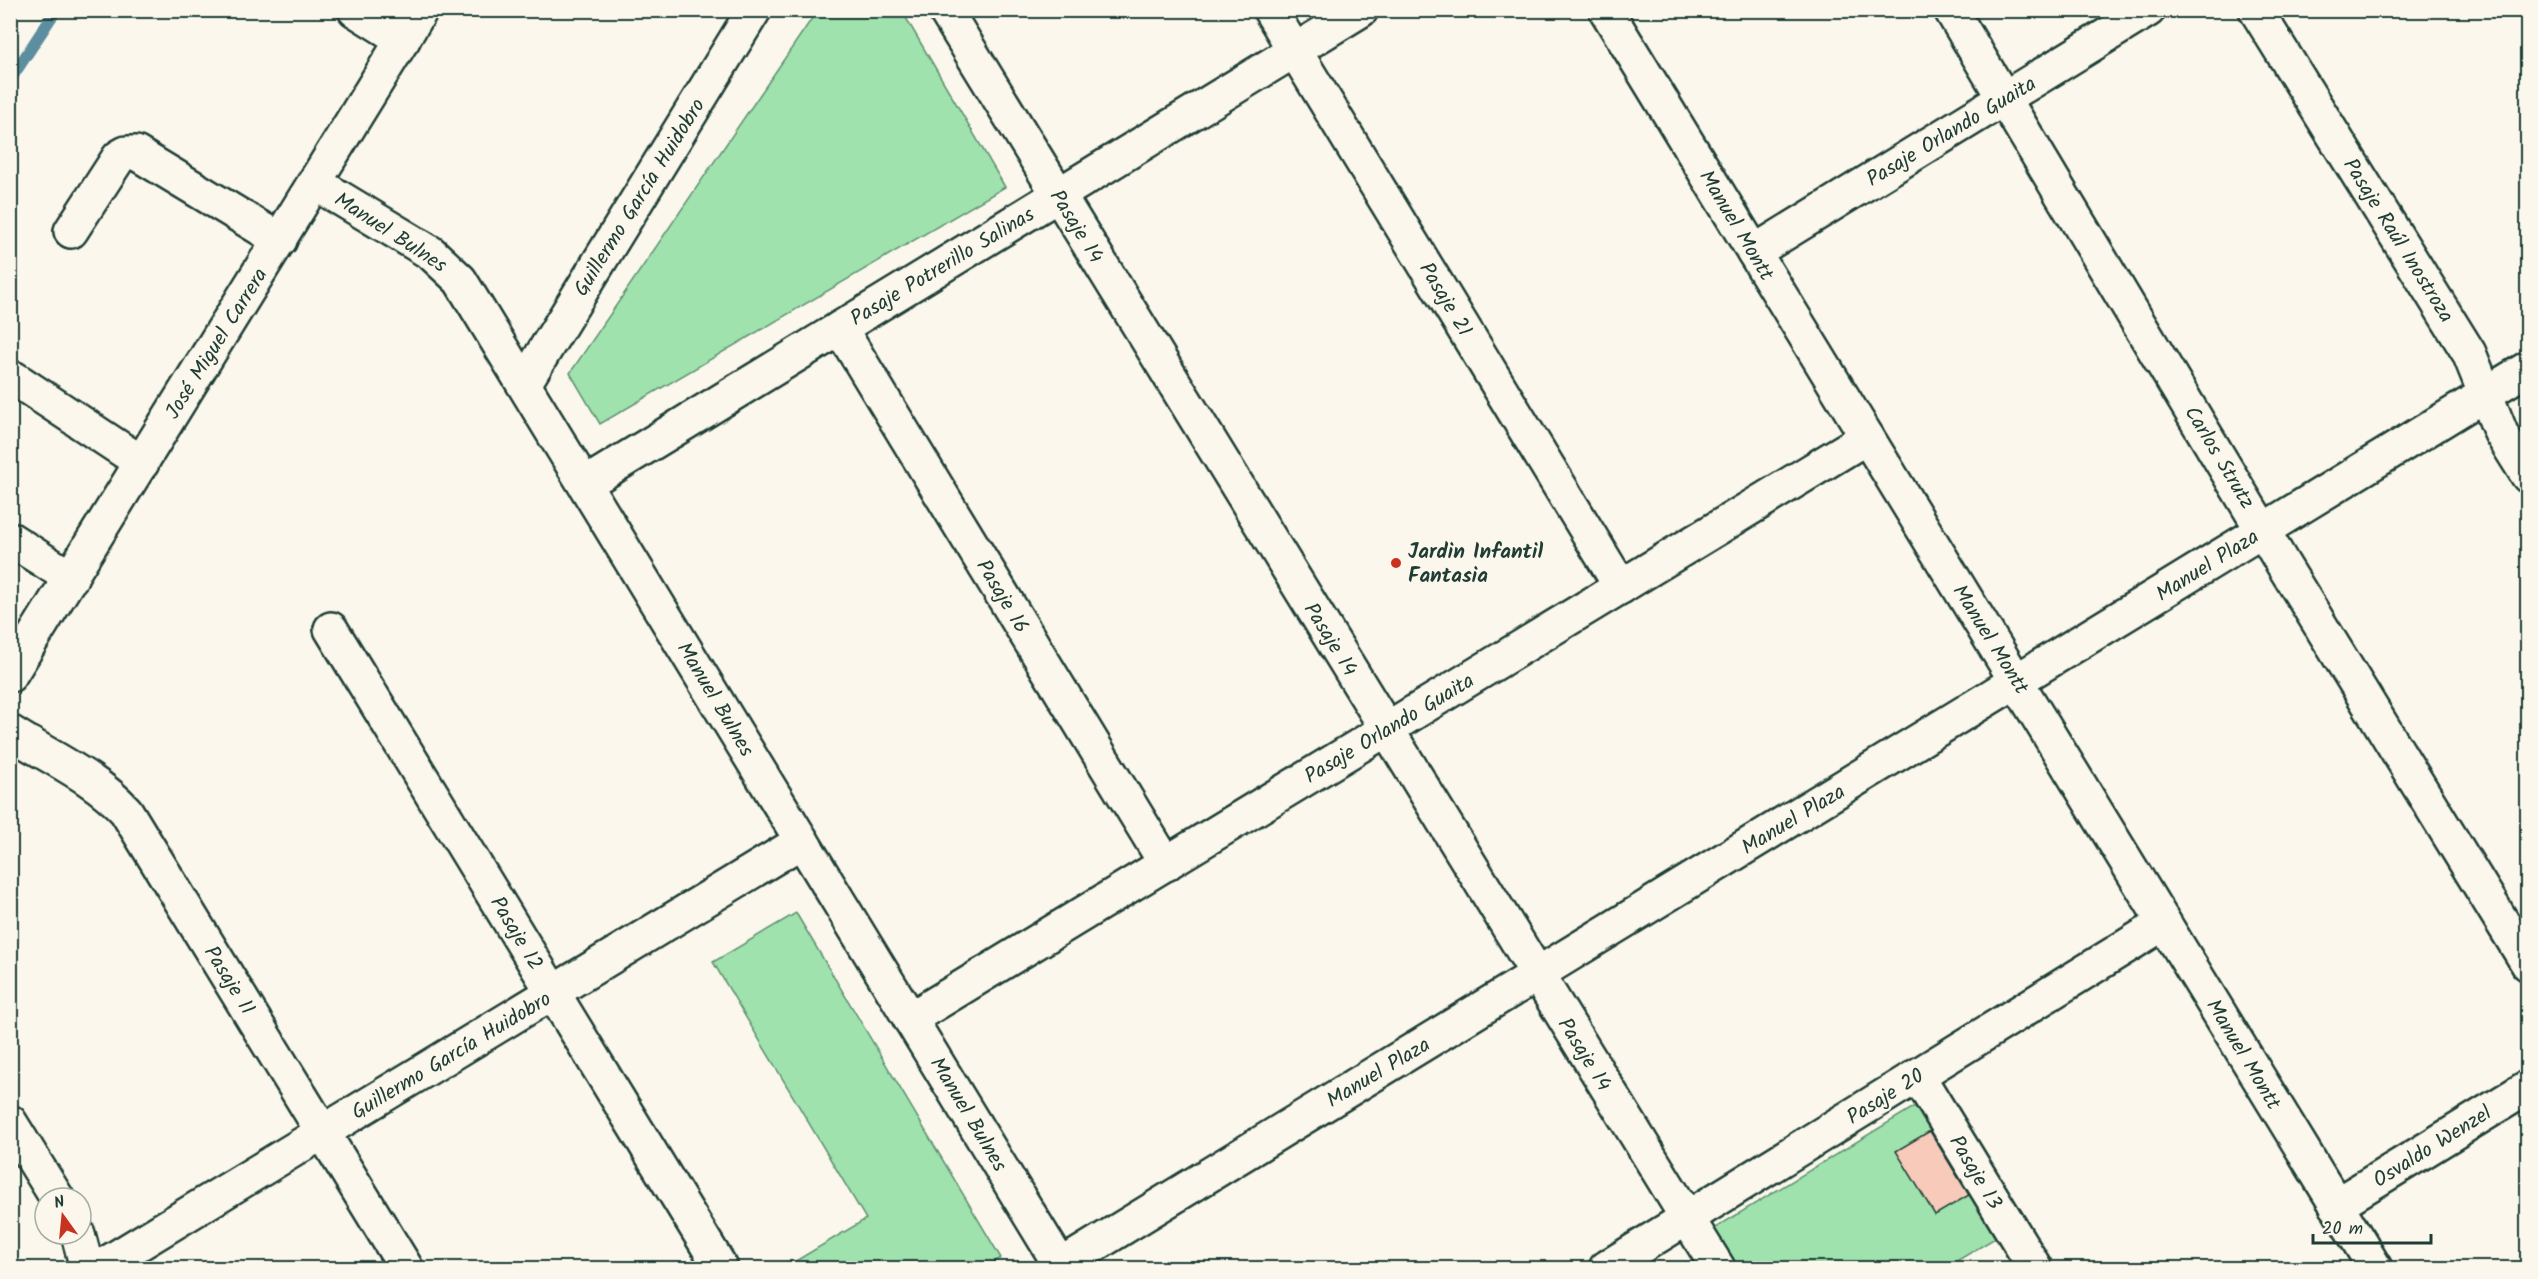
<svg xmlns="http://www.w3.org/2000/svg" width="2538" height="1279" viewBox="0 0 2538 1279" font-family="Kalam,sans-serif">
<rect width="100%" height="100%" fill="#fbf7ec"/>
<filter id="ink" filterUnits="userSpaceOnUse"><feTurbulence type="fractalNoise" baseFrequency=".0167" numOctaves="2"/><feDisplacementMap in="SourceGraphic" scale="12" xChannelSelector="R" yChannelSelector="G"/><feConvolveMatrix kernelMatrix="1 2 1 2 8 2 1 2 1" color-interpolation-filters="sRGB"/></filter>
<g filter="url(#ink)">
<g fill="#9fe2ad" stroke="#5f9070" stroke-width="1.5">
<path d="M817,11H902L1005,187L600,424L570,373Z"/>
<path d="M796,913L1001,1258L984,1268H784L866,1219L713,962Z"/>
<path d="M1922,1102L2002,1234L1945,1268H1733L1710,1231Z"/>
</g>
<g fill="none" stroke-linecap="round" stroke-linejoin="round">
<path stroke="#5c8e9f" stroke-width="12" d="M10,80L56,10"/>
</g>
<path fill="#f7caba" stroke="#1f3d34" stroke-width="1.5" d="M1930,1131L1969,1195L1935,1215L1896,1151Z"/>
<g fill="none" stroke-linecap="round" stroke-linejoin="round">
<defs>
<g id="street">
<path d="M355,10L403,40"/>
<path d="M945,10L1718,1268"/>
<path d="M1270,10L1621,587"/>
<path d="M1606,10L2375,1268"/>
<path d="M1951,10L2284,566L2528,964"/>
<path d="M2256,10L2469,353L2501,433L2528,476"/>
<path d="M315,183L431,253L460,280L1062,1268"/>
<path d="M71,231L119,157L126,153H136L280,240"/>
<path d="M1754,252L2148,10"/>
<path d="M840,328L1166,864"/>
<path d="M15,379L142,463"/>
<path d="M524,384L754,10"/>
<path d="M585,484L1361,10"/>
<path d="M10,539L71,578"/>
<path d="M331,629L721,1268"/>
<path d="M10,675L421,10"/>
<path d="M10,732C49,757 95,777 126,811L406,1268"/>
<path d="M910,1019L1867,437"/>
<path d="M1918,1076L2035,1268"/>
<path d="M10,1122L57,1198"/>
<path d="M2336,1205L2528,1087"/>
<path d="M78,1234L87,1268"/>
<path d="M99,1268L802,841"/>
<path d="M1606,1268L2164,923"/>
</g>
<path id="secondary" d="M1057,1268L2528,368"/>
</defs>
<use href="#street" stroke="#1f3d34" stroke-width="38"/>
<use href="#secondary" stroke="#1f3d34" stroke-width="38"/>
<use href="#street" stroke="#fbf7ec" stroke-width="33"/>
<use href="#secondary" stroke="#fbf7ec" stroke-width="33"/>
</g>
</g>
<circle fill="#c8321e" stroke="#fbf7ec" stroke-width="2" cx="1396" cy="563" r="6"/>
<g text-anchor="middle" stroke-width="5" stroke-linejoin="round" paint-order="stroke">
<g font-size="21" fill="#1f3d34" stroke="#fbf7ec">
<text transform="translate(1951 131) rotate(-31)" y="7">Pasaje Orlando Guaita</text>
<text transform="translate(639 197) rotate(-58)" y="7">Guillermo García Huidobro</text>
<text transform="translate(1737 225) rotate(59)" y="7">Manuel Montt</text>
<text transform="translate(1077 226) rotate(58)" y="7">Pasaje 14</text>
<text transform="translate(391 232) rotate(33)" y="7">Manuel Bulnes</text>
<text transform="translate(2399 240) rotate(58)" y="7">Pasaje Raúl Inostroza</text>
<text transform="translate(942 266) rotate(-31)" y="7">Pasaje Potrerillo Salinas</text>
<text transform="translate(1446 299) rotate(59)" y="7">Pasaje 21</text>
<text transform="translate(216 343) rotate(-58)" y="7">José Miguel Carrera</text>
<text transform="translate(2220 457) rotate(59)" y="7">Carlos Strutz</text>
<text transform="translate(2207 565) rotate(-32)" y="7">Manuel Plaza</text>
<text transform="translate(1003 596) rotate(59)" y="7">Pasaje 16</text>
<text transform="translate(1331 639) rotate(58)" y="7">Pasaje 14</text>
<text transform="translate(1991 639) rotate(58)" y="7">Manuel Montt</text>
<text transform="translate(716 699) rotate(59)" y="7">Manuel Bulnes</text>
<text transform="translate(1389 728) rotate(-31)" y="7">Pasaje Orlando Guaita</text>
<text transform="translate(1793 819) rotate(-31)" y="7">Manuel Plaza</text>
<text transform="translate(517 933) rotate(59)" y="7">Pasaje 12</text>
<text transform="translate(230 980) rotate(58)" y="7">Pasaje 11</text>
<text transform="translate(1585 1054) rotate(58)" y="7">Pasaje 14</text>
<text transform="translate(2244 1054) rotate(59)" y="7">Manuel Montt</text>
<text transform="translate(451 1055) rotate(-31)" y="7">Guillermo García Huidobro</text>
<text transform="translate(1378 1072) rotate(-31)" y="7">Manuel Plaza</text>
<text transform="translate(1885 1096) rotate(-32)" y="7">Pasaje 20</text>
<text transform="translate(969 1114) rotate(59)" y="7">Manuel Bulnes</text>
<text transform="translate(2432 1146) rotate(-32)" y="7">Osvaldo Wenzel</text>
<text transform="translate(1976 1172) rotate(59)" y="7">Pasaje 13</text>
</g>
<g font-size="21" font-weight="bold" fill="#1f3d34" stroke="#fbf7ec" text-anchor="start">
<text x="1408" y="558">Jardin Infantil<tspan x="1408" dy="24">Fantasia</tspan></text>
</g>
</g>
<rect width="2538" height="1279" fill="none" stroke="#fbf7ec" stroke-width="36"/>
<rect x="18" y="18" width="2502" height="1243" fill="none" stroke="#1f3d34" stroke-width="2" filter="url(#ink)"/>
<g transform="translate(63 1216) rotate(345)"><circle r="28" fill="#fbf7ec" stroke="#a3ada2" stroke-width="1.5"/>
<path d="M0-4.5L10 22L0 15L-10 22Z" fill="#c8321e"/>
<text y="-9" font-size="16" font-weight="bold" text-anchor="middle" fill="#1f3d34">N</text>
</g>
<path d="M2313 1234v9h118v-9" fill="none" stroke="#1f3d34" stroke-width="3"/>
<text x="2322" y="1234" font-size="18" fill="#1f3d34" stroke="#fbf7ec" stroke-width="4.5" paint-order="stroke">20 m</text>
</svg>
